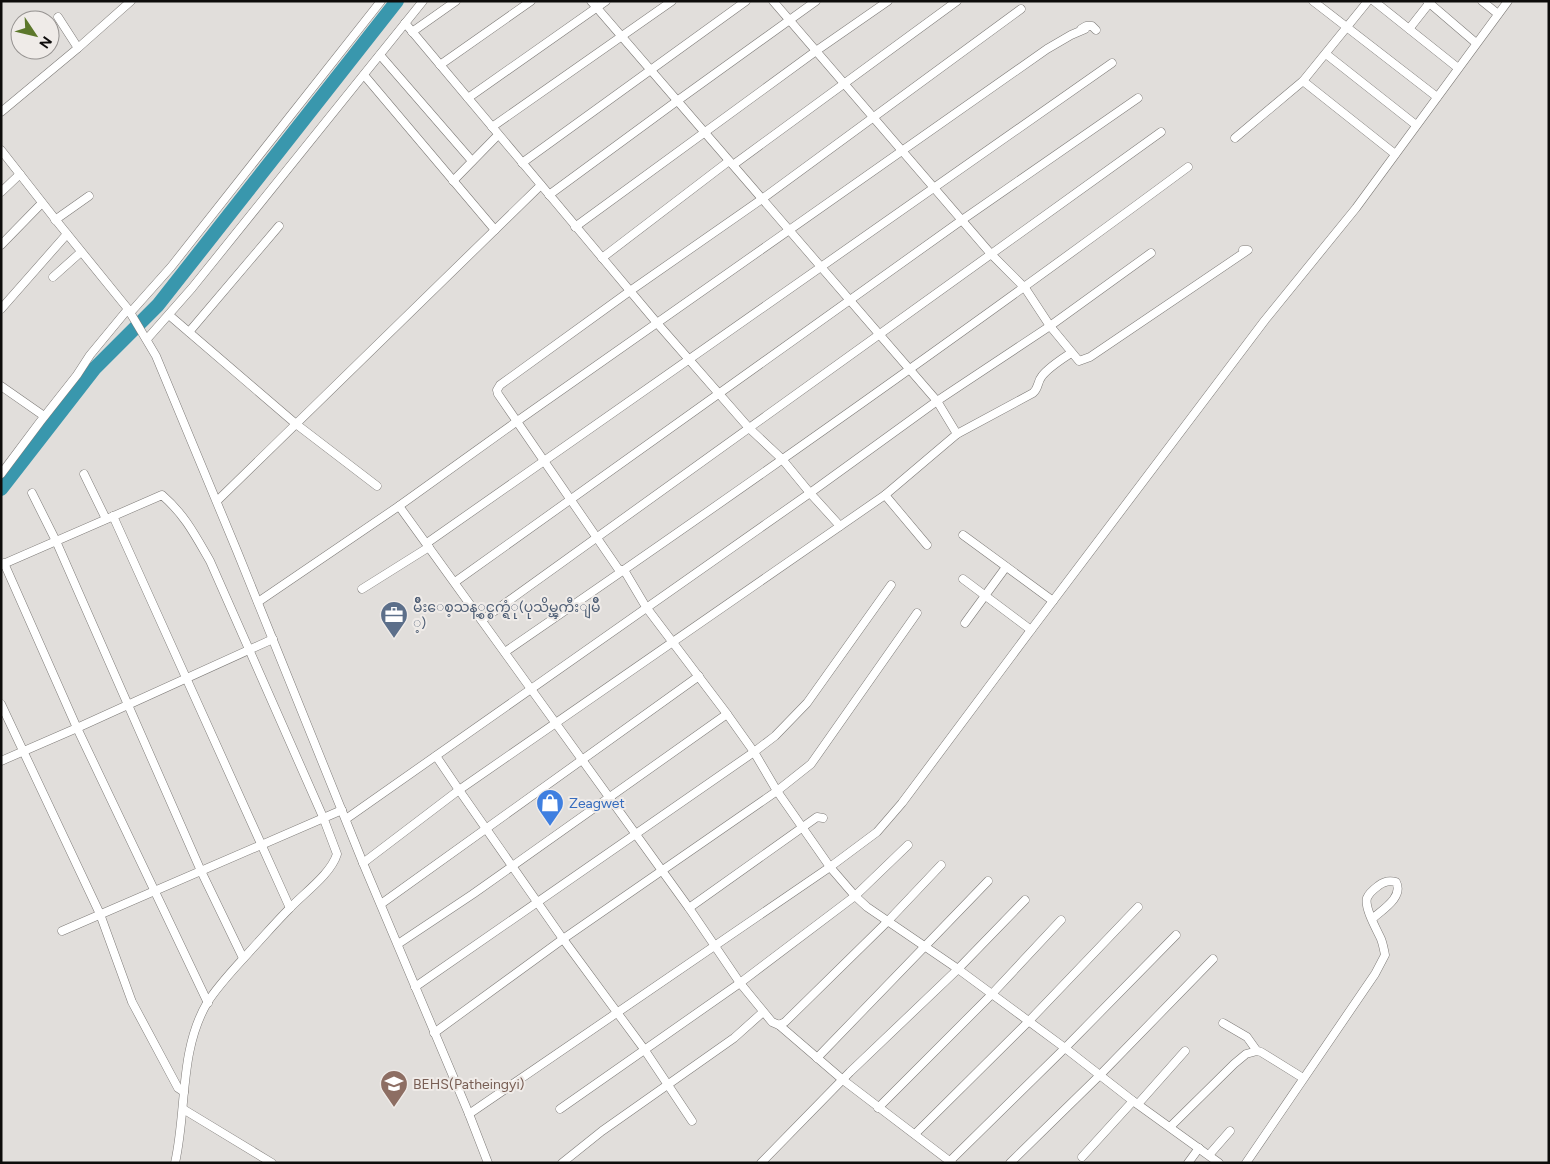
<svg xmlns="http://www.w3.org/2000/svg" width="1550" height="1164" viewBox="0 0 1550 1164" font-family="Figtree,'Noto Sans Myanmar',sans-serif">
<rect width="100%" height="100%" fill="#e1dedb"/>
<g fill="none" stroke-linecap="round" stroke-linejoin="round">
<path stroke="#3997ad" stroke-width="14" d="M1,489L95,368L158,305L397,1"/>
<defs>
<g id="minor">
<path d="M591,1L937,401L957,434"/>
<path d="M773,1L991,254L1025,288L1050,326L1079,361L1090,357L1248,250H1243"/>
<path d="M1313,1L1437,97"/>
<path d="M1374,1L1458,68"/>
<path d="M1427,1L1476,43"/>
<path d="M1482,1L1498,14"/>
<path d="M1021,9L762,199L630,291L500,385L497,390L498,394L619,570H624L646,607L727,714L754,752L777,791L830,867L855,896L867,907L958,969L1065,1048L1133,1101L1219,1163"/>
<path d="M58,17L78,48"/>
<path d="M405,23L657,323L749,428L782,459L810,493L840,526"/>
<path d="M1409,29L1431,1"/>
<path d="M412,32L456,1"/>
<path d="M1326,54L1416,125"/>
<path d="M380,55L472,161"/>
<path d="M440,65L531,1"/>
<path d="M364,75L495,230"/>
<path d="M1303,81L1395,154"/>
<path d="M468,98L606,1"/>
<path d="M1,112L78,48L131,1"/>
<path d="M492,127L672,1"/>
<path d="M1235,138L1303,81L1368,1"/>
<path d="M1,150L59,224L128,309L156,356L237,551L363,863L469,1114L488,1163"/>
<path d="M522,163L746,1"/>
<path d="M733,165L957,1"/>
<path d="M453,181L498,135"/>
<path d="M1,192L20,174"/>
<path d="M549,195L677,101L816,1"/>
<path d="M55,220L89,196"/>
<path d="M575,227L816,51L888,1"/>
<path d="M1,245L42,203"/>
<path d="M602,258L729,161"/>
<path d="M53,277L81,252"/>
<path d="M1,309L67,234"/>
<path d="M130,313L171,267L381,1"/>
<path d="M169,315L296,424L377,486"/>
<path d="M189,332L279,226"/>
<path d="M147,339L192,288L423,1"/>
<path d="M1,386L44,416"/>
<path d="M1,474L40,422L77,375L90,355L128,309"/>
<path d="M84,474L106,519"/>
<path d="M32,493L56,541L201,871L243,958"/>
<path d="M885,495L927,545"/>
<path d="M217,501L541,185"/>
<path d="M399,506L689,908L740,983L772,1022L779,1025L785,1022L888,921L941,865"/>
<path d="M113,516L290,908"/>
<path d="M963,535L1053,601"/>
<path d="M427,543L1112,63"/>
<path d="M4,563L77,728L208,1003"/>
<path d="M1,565L162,495C185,515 195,535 210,561L323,817L337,854C331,874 304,893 290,908C276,922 264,936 251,950C236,967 219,984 207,1003C179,1051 187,1110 175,1163"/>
<path d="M963,579L1031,630"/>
<path d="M455,582L962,220L1138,98"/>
<path d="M362,589L429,547"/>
<path d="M258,602L399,506L516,422L1047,49L1071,35L1085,29H1081L1086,26H1092L1096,30"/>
<path d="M482,620L1161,132"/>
<path d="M965,623L1006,567"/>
<path d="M505,652C735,494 964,333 1188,167"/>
<path d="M1,704L100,914L132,1002L178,1088L184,1092"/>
<path d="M436,756L459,790L563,939L644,1049L692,1121"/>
<path d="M1,761L77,728L273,639"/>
<path d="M346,819L810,493L937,401L1050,326L1151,253"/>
<path d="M363,863L459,790L885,495L957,434L1033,393C1039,388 1037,382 1042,376C1049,367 1062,359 1071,353"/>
<path d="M381,904L699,676"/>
<path d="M689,908L817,817L823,818"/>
<path d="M62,931L342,810"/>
<path d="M398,944L473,894L727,714"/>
<path d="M415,987L754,752L775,736L807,703L891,585"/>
<path d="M1223,1023L1247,1037L1257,1051"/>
<path d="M779,1025L843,1080L952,1163"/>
<path d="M434,1033L563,939L777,791L811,764L917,613"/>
<path d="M817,1058L988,881"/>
<path d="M1138,1104L1185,1051"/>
<path d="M878,1108L991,995L1061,920"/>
<path d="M183,1109L272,1163"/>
<path d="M560,1109L740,983L855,896L908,845"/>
<path d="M469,1114L830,867L877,832L902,803L1031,630L1265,320L1356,208L1508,1"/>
<path d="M1170,1127L1234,1064L1246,1054L1257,1051L1261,1052L1303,1078"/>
<path d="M915,1134L1028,1022L1138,907"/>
<path d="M1209,1155L1230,1131"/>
<path d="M1082,1157L1133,1101"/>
<path d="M950,1161L1065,1048L1176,935"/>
<path d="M562,1163L602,1131L734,1038L763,1012"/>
<path d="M761,1163L850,1072L958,969L1025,900"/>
<path d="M1010,1163L1100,1075L1213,959"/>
<path d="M1188,1163L1199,1148"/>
<path d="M1246,1163L1375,974L1385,955C1384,950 1383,944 1381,939C1377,930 1364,908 1367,898C1369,893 1374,889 1378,886C1384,881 1389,880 1396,882C1404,897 1382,910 1372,919"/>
</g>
</defs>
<use href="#minor" stroke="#7e7b78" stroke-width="9"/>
<use href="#minor" stroke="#fff" stroke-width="8"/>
</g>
<defs>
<symbol id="office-pin" viewBox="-11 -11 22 30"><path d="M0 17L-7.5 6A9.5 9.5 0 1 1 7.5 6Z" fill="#5c6f8a" stroke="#efebe8"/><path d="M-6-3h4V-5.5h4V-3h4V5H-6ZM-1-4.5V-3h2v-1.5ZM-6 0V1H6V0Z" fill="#fff"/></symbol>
<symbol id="shop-pin" viewBox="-11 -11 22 30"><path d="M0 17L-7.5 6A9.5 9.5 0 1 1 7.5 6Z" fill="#3f7fe0" stroke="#efebe8"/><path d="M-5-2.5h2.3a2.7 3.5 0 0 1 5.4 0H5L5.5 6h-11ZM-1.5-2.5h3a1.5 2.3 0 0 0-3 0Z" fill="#fff"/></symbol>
<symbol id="school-pin" viewBox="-11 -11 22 30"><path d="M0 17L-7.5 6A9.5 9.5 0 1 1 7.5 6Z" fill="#8d6e63" stroke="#efebe8"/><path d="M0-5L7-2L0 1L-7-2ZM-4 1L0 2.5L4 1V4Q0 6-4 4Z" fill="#fff"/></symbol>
</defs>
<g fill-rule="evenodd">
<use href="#office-pin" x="378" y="599" width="32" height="43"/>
<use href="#shop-pin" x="534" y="787" width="32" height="43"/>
<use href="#school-pin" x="378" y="1068" width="32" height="43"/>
</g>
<g text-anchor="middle" stroke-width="4" stroke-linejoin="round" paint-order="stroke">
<g font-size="14" fill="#4e5e75" stroke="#efebe8" text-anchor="start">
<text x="413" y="612">မ်ိဳးေစ့သန့္စင္စက္ရံု(ပုသိမ္ၾကီးျမိဳ<tspan x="413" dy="16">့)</tspan></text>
</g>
<g font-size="14" fill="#366cbe" stroke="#efebe8" text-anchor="start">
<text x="569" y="808">Zeagwet</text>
</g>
<g font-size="14" fill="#785e54" stroke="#efebe8" text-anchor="start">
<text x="413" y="1089">BEHS(Patheingyi)</text>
</g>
</g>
<rect width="1550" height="1164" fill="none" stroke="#0d0c0b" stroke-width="5"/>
<g transform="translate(35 35) rotate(125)"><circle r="24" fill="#efebe8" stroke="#959290"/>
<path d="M0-4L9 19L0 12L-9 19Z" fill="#5c772b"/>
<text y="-8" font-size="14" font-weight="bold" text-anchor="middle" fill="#0d0c0b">N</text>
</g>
</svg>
